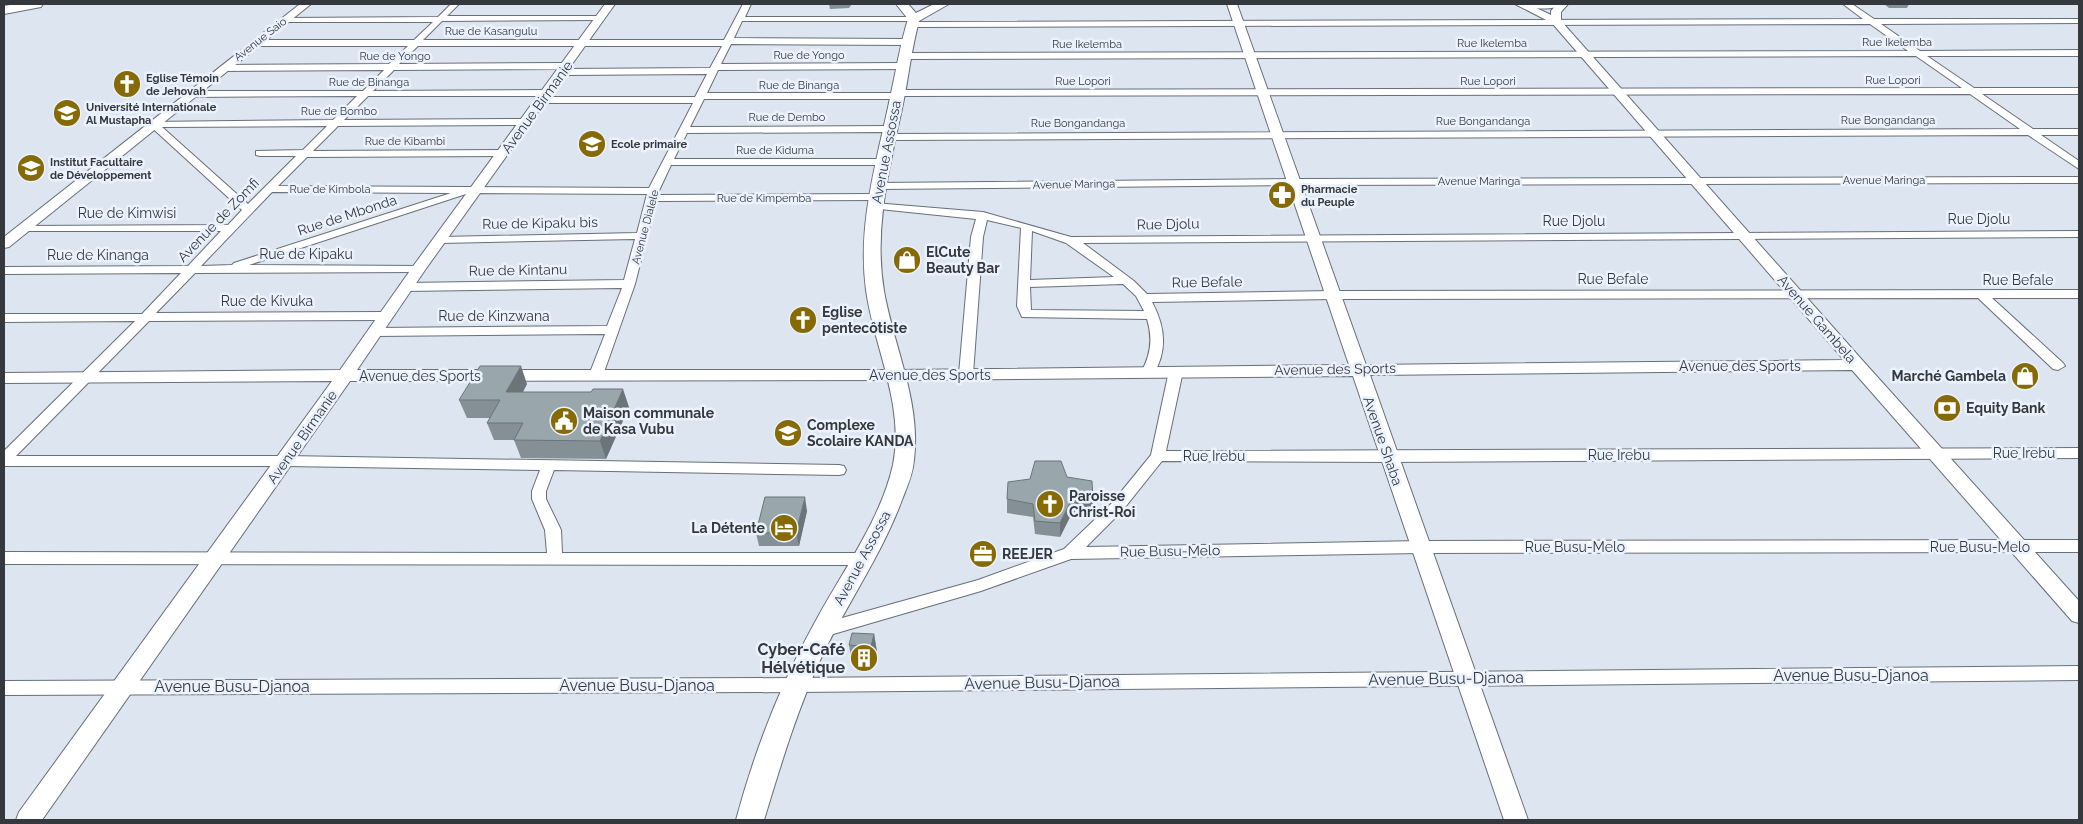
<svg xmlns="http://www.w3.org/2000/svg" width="2083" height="824" viewBox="0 0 2083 824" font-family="Raleway,sans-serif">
<rect width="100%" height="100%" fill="#dde5f0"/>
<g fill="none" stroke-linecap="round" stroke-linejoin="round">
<defs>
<g id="minor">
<path d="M451,4H459L447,16H600L604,18L600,20L442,21L423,40H724L743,4H751L745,17H914L918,19L914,21H742L734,38L908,39L912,42L908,45L731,44L721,64L903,63L907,66L903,69L718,70L707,93H893L898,90L1962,88L1916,56L904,59L900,56L904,53L1908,51L1870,24L910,27L909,25L913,22L1863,19L1843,4H1852L1874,19H2079V23L1881,24L1920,51L2079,50V56H1927L1974,88H2079V94H1982L2033,129H2079V135H2041L2079,161V169L2028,135L887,140L882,137L887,134L2020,129L1970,94L902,96L897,99H704L690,127L889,126L894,129L889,132L687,133L674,159H883L888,162L883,165H671L657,195L876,194L881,197L876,200L656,201L635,284L603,375L596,379L589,375L605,334L375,336L369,332L375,328L607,326L622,288L406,291L400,287L406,283L624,280L635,239L441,243L435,240L441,237L637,233L647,194L469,193L249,265L423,266L425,268L423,270L419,272L195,273L156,313L386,312L392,316L386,320L149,321L16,456H286L839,465L844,466L846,470L844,474L839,475L554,470L546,491V499L561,530L562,553H864L870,555L872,559L870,563L864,565L4,564V552L547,553L545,530L532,499V491L540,470L286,466H4V451L135,321L4,322V314H142L181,273L4,274V267L188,266L221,231H24L18,228L20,226L228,225L242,210L150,126V122L333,120L357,96L191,97L186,94L191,91H363L384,70L223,71L219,68L223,65L389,64L408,46H254L250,43L254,40H414L433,22H284L280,20L284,18L438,17ZM418,46H722L710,68L563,69L558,72L563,75L707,74L695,97H542L537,100L542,103H693L649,188L278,186L307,157L504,156L509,153L504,150L313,151L338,126L525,125L530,122L525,119L344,120L368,96H547L552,93L547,90L373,91L394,70L567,69L571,66L567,63L399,64ZM327,126L303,150L256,151V155L260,156H296L248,204L162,127ZM272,192L451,193L234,263L232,265L201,266Z"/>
<path d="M2079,177V183L1295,185L878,189L873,186L878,183L1295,179Z"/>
<path d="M874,203L983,212L1071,237L2079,231V237L1083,243L1134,281L1147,294L1333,291L2079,290V298H1992L2063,363L2065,366L2058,370L2053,369L1978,298L1333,299L1152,302C1165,326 1168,351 1153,375L1148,376L1141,372C1151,355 1153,338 1147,319L1022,317L1017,306L1021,228L987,220L983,237L973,374L966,378L959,374L971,237L976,219L870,208L869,206ZM1032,231L1066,243L1114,277L1030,280ZM1123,284L1136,296L1144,311L1031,310L1030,287Z"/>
<path d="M1176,367L1183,371L1166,451L2079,448V458L1388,462L1162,461L1122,511L1086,547L1422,541L2079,540V552L1422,553L1071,559L981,591L823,637L817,635L815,630L817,625L978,580L1064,549L1112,503L1151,455L1169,371Z"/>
<path d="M2079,666V680L796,692L4,695V681L796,678Z"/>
</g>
<g id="tertiary">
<path d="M300,4H311L9,247L4,248V237Z"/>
<path d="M605,4H615L425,270L357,370H897L1349,365L1227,4H1237L1366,365L1844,360L1552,23L1515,4H1528L1551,15V11L1557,4H1568L1561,12V21L1863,361L2079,601V623L2072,621L1852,370L1370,375L1528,820H1504L1353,376L897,380L350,381L42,820H16L19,812L332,381L4,383V373L340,370L414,265Z"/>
</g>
<g id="secondary">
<path d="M896,4H908L916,13L934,4H949L919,21C912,47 909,73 904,99C891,162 873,226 884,291C894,348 921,401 914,460C913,474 907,487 902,500C882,554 848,602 823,654C798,707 781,764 764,820H736C754,753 780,685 814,624C841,573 880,522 893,465C905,405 874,348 866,290C857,224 877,161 890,98C896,71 900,45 908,19Z"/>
<path d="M1516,4H1566C1560,10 1522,10 1516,4Z"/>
</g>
<path id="trunk" d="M15,4H43L41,7L4,14V6Z"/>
</defs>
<use href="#minor" stroke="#686f79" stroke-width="2"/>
<use href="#tertiary" stroke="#686f79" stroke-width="2"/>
<use href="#secondary" stroke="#686f79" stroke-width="2"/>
<use href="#trunk" stroke="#686f79" stroke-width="2"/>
<use href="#minor" fill="#fff" fill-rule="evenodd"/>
<use href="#tertiary" fill="#fff" fill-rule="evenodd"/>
<use href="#secondary" fill="#fff" fill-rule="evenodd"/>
<use href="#trunk" fill="#fff" fill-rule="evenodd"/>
</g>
<g fill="#849095">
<path d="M829,4H852L849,8L830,9Z"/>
<path d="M1884,4H1909L1907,8H1889Z"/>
<path d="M527,384L523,392L629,407L606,459L521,458L514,440H494L487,423L490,418H467L459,400Z"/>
<path d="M1067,477L1093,512L1070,517L1060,537L1035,534L1033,517L1007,513V499L1030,479Z"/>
<path d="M807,511L799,546H759L756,533Z"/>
<path d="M874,634L877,652L874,664L852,663L849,645Z"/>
</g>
<g fill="#6b7579">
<path d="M521,366L527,384L513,410L506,392Z"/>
<path d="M623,389L629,407L606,459L600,441Z"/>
<path d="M805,497L807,511L799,546L796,533Z"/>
<path d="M1093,499V512L1070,517L1060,537V523L1070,503Z"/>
<path d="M874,634L877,652L874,664L871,647Z"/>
</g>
<g fill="#99a7ad" stroke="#6b7579">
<path d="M480,366H521L506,392H591L593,389H623L600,441L514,440L523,423H487L500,400H459Z"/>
<path d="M1035,461H1061L1067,477L1092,481L1093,499L1070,503L1060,523L1035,521L1033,504L1007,499L1008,482L1030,479Z"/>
<path d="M765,497H805L796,533H756Z"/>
<path d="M852,633L874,634L871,647L849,645Z"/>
</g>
<defs>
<symbol id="church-disc" viewBox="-11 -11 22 22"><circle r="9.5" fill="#856a06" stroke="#eaf2fe"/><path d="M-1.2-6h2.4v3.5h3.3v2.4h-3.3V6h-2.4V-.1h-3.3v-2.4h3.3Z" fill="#fff"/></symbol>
<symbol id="university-disc" viewBox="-11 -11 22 22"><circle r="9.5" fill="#856a06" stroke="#eaf2fe"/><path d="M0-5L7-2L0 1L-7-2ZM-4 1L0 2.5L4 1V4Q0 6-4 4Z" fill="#fff"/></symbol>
<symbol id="school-disc" viewBox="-11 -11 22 22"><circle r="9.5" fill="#856a06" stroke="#eaf2fe"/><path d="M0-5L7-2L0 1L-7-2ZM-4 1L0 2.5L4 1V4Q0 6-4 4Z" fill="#fff"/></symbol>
<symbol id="pharmacy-disc" viewBox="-11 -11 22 22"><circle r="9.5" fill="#856a06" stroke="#eaf2fe"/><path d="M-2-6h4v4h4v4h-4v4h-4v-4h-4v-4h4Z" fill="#fff"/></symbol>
<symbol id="shop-disc" viewBox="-11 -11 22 22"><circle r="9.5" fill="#856a06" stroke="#eaf2fe"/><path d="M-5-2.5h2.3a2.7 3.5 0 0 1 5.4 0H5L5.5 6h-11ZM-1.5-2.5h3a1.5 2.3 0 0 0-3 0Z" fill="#fff"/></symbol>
<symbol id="bank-disc" viewBox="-11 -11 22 22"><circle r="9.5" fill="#856a06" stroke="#eaf2fe"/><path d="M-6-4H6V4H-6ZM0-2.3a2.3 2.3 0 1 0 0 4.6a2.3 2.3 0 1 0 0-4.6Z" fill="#fff"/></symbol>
<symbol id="civic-disc" viewBox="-11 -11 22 22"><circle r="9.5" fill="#856a06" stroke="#eaf2fe"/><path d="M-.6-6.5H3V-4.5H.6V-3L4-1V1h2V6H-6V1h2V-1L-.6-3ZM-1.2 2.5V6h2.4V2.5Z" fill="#fff"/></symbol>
<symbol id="hotel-disc" viewBox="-11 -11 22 22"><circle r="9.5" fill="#856a06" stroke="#eaf2fe"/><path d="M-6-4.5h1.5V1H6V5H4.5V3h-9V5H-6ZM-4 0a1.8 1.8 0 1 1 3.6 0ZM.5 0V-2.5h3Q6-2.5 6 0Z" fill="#fff"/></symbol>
<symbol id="office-disc" viewBox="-11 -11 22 22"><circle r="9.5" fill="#856a06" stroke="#eaf2fe"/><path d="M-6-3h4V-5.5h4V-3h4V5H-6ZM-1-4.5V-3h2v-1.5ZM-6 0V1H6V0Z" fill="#fff"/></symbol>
<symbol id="building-disc" viewBox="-11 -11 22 22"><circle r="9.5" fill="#856a06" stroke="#eaf2fe"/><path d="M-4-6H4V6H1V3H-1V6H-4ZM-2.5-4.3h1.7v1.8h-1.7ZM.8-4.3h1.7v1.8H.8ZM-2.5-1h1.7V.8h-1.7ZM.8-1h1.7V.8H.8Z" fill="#fff"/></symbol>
</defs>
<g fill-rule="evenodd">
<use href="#church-disc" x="111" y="68" width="32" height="32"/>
<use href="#university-disc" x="51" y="97" width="32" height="32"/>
<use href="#school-disc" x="576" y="128" width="32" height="32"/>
<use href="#university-disc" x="15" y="152" width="32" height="32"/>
<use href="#pharmacy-disc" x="1266" y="179" width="32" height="32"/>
<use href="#shop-disc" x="891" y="244" width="32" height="32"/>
<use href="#church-disc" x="787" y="304" width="32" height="32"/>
<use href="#shop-disc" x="2009" y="360" width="32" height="32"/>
<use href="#bank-disc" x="1931" y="392" width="32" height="32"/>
<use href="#civic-disc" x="548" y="405" width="32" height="32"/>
<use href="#school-disc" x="772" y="417" width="32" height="32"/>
<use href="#church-disc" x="1034" y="488" width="32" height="32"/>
<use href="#hotel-disc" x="768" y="512" width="32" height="32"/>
<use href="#office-disc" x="967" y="538" width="32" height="32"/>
<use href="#building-disc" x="848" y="642" width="32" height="32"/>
</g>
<g text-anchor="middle" stroke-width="5" stroke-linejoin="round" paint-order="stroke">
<g font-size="11" fill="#35393d" stroke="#eaf2fe">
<text x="491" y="35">Rue de Kasangulu</text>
<text transform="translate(260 39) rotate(-38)" y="4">Avenue Saio</text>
<text x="1897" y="46">Rue Ikelemba</text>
<text x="1492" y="47">Rue Ikelemba</text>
<text x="1087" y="48">Rue Ikelemba</text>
<text x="809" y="59">Rue de Yongo</text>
<text x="395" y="60">Rue de Yongo</text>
<text x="1893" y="84">Rue Lopori</text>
<text x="1083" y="85">Rue Lopori</text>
<text x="1488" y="85">Rue Lopori</text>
<text x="369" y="86">Rue de Binanga</text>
<text x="799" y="89">Rue de Binanga</text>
<text x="339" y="115">Rue de Bombo</text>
<text x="787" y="121">Rue de Dembo</text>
<text x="1888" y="124">Rue Bongandanga</text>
<text x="1483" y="125">Rue Bongandanga</text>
<text x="1078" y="127">Rue Bongandanga</text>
<text x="405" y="145">Rue de Kibambi</text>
<text x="775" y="154">Rue de Kiduma</text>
<text x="1884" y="184">Avenue Maringa</text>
<text x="1479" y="185">Avenue Maringa</text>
<text transform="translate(1074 184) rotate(-1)" y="4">Avenue Maringa</text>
<text x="330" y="193">Rue de Kimbola</text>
<text x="764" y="202">Rue de Kimpemba</text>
<text transform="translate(645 227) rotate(-75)" y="4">Avenue Dialele</text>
</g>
<g font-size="11" font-weight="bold" fill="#35393d" stroke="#eaf2fe" text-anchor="start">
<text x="146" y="82">Eglise Témoin<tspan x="146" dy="13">de Jehovah</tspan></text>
<text x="86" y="111">Université Internationale<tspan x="86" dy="13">Al Mustapha</tspan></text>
<text x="611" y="148">Ecole primaire</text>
<text x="50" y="166">Institut Facultaire<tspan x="50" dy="13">de Développement</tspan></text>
<text x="1301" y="193">Pharmacie<tspan x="1301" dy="13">du Peuple</tspan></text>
</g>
<g font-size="14" fill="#35393d" stroke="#eaf2fe">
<text transform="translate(537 107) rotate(-54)" y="5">Avenue Birmanie</text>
<text transform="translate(886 152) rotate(-79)" y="5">Avenue Assossa</text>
<text x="127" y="218">Rue de Kimwisi</text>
<text transform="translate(347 215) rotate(-18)" y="5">Rue de Mbonda</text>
<text x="1979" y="224">Rue Djolu</text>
<text transform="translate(218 220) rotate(-46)" y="5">Avenue de Zomfi</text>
<text x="1574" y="226">Rue Djolu</text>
<text transform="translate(540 223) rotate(-1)" y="5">Rue de Kipaku bis</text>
<text transform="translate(1168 224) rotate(-1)" y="5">Rue Djolu</text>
<text x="306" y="259">Rue de Kipaku</text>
<text x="98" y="260">Rue de Kinanga</text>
<text transform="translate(518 270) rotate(-1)" y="5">Rue de Kintanu</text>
<text x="1613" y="284">Rue Befale</text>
<text x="2018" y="285">Rue Befale</text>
<text transform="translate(1207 282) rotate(-1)" y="5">Rue Befale</text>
<text x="267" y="306">Rue de Kivuka</text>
<text x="494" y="321">Rue de Kinzwana</text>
<text transform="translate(1817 319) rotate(49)" y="5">Avenue Gambela</text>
<text x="1740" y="371">Avenue des Sports</text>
<text transform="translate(1335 369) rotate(-1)" y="5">Avenue des Sports</text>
<text x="930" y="380">Avenue des Sports</text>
<text x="420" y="381">Avenue des Sports</text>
<text transform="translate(302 437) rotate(-55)" y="5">Avenue Birmanie</text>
<text transform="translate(1383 441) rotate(71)" y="5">Avenue Shaba</text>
<text x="2024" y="458">Rue Irebu</text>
<text x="1619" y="460">Rue Irebu</text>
<text x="1214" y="461">Rue Irebu</text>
<text x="1575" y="552">Rue Busu-Melo</text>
<text x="1980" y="552">Rue Busu-Melo</text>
<text transform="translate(1170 551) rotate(-1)" y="5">Rue Busu-Melo</text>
<text transform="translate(862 558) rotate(-62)" y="5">Avenue Assossa</text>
</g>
<g font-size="14" font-weight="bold" fill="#35393d" stroke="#eaf2fe" text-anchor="start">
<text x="926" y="257">ElCute<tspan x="926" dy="16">Beauty Bar</tspan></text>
<text x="822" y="317">Eglise<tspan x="822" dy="16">pentecôtiste</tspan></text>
<text x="2006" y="381" text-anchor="end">Marché Gambela</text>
<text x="1966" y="413">Equity Bank</text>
<text x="583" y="418">Maison communale<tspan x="583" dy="16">de Kasa Vubu</tspan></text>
<text x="807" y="430">Complexe<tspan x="807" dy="16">Scolaire KANDA</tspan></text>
<text x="1069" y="501">Paroisse<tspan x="1069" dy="16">Christ-Roi</tspan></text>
<text x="765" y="533" text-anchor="end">La Détente</text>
<text x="1002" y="559">REEJER</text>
</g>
<g font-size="16" font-weight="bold" fill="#35393d" stroke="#eaf2fe" text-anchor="end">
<text x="845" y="655">Cyber-Café<tspan x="845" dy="18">Hélvétique</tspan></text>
</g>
<g font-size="16" fill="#35393d" stroke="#eaf2fe">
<text x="1851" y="681">Avenue Busu-Djanoa</text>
<text transform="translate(1446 678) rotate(-1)" y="6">Avenue Busu-Djanoa</text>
<text transform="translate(1042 682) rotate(-1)" y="6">Avenue Busu-Djanoa</text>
<text x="637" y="691">Avenue Busu-Djanoa</text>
<text x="232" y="692">Avenue Busu-Djanoa</text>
</g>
</g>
<rect width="2083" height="824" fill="none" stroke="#35393d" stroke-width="10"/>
</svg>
